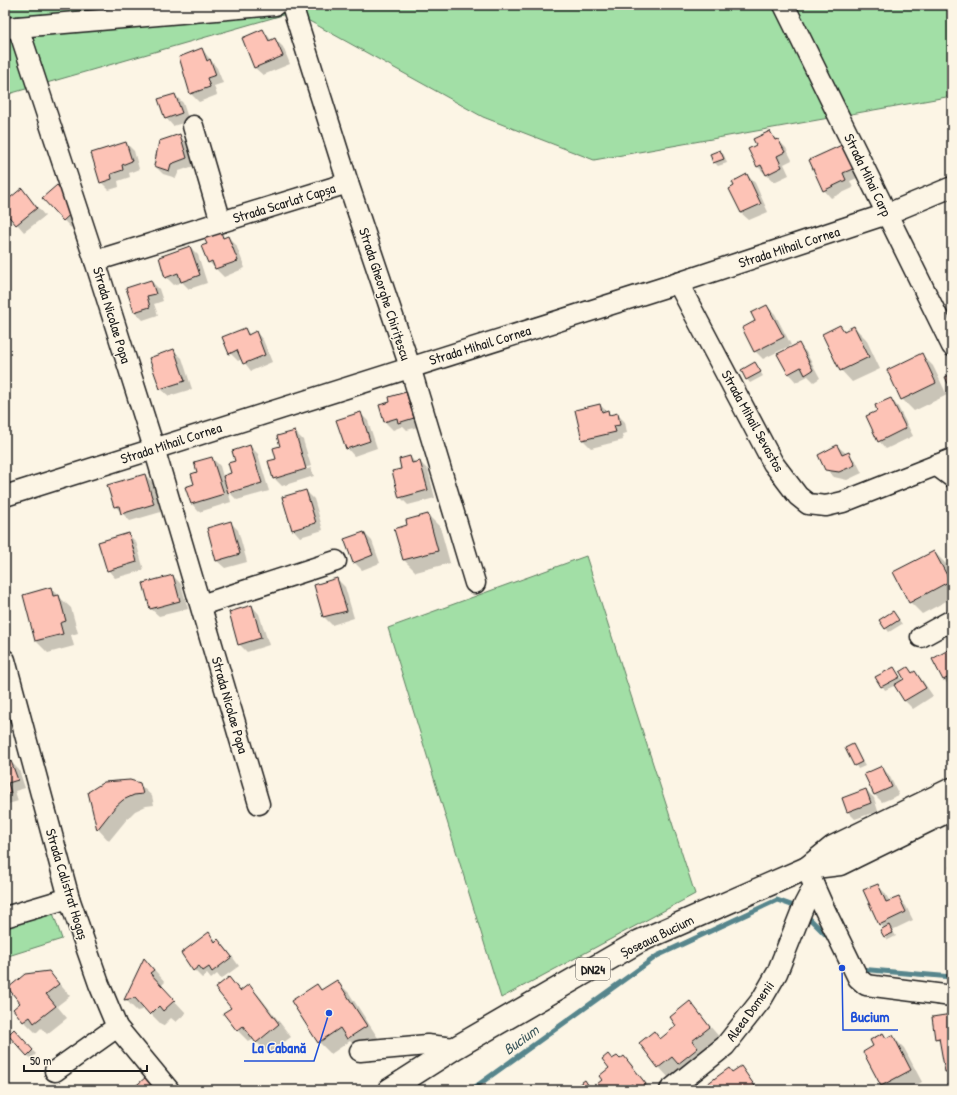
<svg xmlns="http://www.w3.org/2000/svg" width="957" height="1095" viewBox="0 0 957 1095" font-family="'Patrick Hand',sans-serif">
<rect width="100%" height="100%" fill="#fcf5e5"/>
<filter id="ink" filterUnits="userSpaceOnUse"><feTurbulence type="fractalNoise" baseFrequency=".025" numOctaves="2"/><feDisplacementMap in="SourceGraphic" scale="8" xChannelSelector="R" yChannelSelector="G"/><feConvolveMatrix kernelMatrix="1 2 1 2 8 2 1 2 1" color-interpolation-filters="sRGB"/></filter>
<g filter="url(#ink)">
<g fill="#a2dfa6" stroke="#5f7e61">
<path d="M5,5H952V96L594,160L483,117L293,12L5,95Z"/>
<path d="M586,556L695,894L501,998L388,628Z"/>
<path d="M53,913L62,939L5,957V928Z"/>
</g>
<g fill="#0003">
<path d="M263,30L272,41L275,39L283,47L290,64L263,75L255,68L243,38Z"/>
<path d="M202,49L217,68L223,83L214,86L217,95L199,102L191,94L180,57Z"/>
<path d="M175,95L183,103L189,121L173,126L166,118Z"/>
<path d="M770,132L786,148L792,160L784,164L789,175L774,182L758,167L750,149L757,145Z"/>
<path d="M179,136L187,143L194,166L179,171L176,178L163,174L155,166Z"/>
<path d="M126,143L134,151L139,169L129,173L130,177L118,181L119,187L109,190L101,182Z"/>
<path d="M844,145L862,176L850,181L853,188L831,198L824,190Z"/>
<path d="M720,151L724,155L727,163L718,166L714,162Z"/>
<path d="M747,175L755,183L768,212L749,220L741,213Z"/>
<path d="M22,189L45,216L24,232L5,210V203Z"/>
<path d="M43,198L84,216L71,228Z"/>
<path d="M220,233L225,238L228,237L236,245L245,268L224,277L209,262L208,244Z"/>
<path d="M190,247L198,255L207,283L189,289L182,282L174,285L166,277Z"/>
<path d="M151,281L159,289L163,301L154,304L158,315L143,320L135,312L128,289Z"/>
<path d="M767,306L775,314L791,345L763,359L755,351L743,328L757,321Z"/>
<path d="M840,326L845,331L854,327L866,339L880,369L852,382L841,370Z"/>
<path d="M245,329L250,335L256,332L263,340L272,362L251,371L242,359L238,361L230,353Z"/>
<path d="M798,344L806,352L820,378L814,382L808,376L796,382L789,374L779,354Z"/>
<path d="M174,351L182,358L192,389L169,396L161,389Z"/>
<path d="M922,355L933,366L947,395L914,411L902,399Z"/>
<path d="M755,364L763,376L750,383L747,379Z"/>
<path d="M405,393L413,401L421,426L407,430L403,426L393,430L385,422L380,406L392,402Z"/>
<path d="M891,399L898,407L913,436L886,449L879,441V411Z"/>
<path d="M600,405L612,416L617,414L625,422L627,433L622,434L623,440L591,448L583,440L576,411Z"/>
<path d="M360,413L368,421L377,448L354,456L347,448Z"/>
<path d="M295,432L303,440L311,466L277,476V478L311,468L314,476L282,486L274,478L277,459L281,447Z"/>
<path d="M250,446L258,454L269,491L237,500L228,491L231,502L199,512L192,504L199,473L212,458L220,466L223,477L233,474L237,461Z"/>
<path d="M837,446L856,461L862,473L847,480L834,477L826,469Z"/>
<path d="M410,457L416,463L420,462L428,470L435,498L408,505L400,497L403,469Z"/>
<path d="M145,475L153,483L161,512L130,521L115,506Z"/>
<path d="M306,491L314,499L323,530L300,537L293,529Z"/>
<path d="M428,515L440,527L450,563L416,572L404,560L396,529L408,526Z"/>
<path d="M230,522L238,530L247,562L225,568L217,561Z"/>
<path d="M364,533L372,541L380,563L362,570L354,562Z"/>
<path d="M128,534L136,542L144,570L115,578L108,570Z"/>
<path d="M934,552L946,564L952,576V598L922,614L910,602Z"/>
<path d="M173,576L181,584L188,609L159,616L151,609Z"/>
<path d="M337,579L345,587L354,618L332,625L324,617L315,586Z"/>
<path d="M51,589L71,608L78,633L71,635L74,646L48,653L36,641L24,596Z"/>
<path d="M252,606L259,614L269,645L247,652L239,644Z"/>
<path d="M893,612L902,624L889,632L880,620Z"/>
<path d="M952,649V688L944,680L933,660Z"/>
<path d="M894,668L903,681L905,679L908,668L913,673L915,672L922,680L933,696L913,709L905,701L896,685L885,690L877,677Z"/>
<path d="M5,729L10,744L5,746Z"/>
<path d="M852,745L865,766L858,769L846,748Z"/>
<path d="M11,762L19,770L25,788L15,791L18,801L5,805V764Z"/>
<path d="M881,767L889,775L899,795L882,802L875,795Z"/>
<path d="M139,784L152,796L154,805L146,806L135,811L127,819L109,841L98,829L89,793Z"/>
<path d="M866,790L874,798L878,811L855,819L847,811Z"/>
<path d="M952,865V871L949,867Z"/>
<path d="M877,885L885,893L890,902L898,898L906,906L913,920L892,930L896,936L888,940L881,930L884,928L880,924Z"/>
<path d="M209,934L226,948L239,966L221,979L217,974L211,979L207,974L202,978L194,970Z"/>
<path d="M5,956L8,964L5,965Z"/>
<path d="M145,959L165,982L161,986L186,1013L176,1022L171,1018L163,1026L146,1009L137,1011L126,1000Z"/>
<path d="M49,972L70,996L57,1006L67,1018L47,1034L41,1028L36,1033L24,1021L21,1003Z"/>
<path d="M229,978L241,991L249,985L260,997L291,1037L268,1054L254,1039L249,1042L237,1030Z"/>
<path d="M337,981L349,993L378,1038L360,1050L350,1041L331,1054L319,1042L317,985L322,991Z"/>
<path d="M690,1003L721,1039L670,1079L659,1067L654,1032L661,1039L678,1026Z"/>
<path d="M952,1015V1078L946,1072L941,1043L936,1038Z"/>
<path d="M14,1031L36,1054L31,1059L9,1035Z"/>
<path d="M883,1034L887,1039L892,1036L904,1048L922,1082L907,1090H887L882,1085L875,1047Z"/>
<path d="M624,1057L632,1065L651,1090H604L599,1084L604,1080L611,1068L613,1060H620Z"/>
</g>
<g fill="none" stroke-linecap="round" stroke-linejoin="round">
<g stroke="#56858c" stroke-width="5">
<path d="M807,916L829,938"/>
<path d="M859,969L952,977"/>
<path d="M471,1090L657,956L777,900L794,906"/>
</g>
</g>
<g fill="#fdc3b6" stroke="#1c1c1c">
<path d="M263,29L269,41L275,38L283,56L254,68L242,38Z"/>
<path d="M202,48L207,61L210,59L216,75L207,78L210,87L190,94L179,57Z"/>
<path d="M175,94L182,113L165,119L158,99Z"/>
<path d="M770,131L775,140L778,139L785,152L777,156L782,167L766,175L761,165L757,167L748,149L756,145L753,139Z"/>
<path d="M180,134L187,158L171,164L169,171L154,166L159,141Z"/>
<path d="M126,142L132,161L122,165L123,170L111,174L112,179L100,183L91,153Z"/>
<path d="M844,144L855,168L843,173L846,180L823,191L809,160Z"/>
<path d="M720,150L724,159L713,163L710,154Z"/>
<path d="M747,174L761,204L741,213L729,189L734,186L732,182Z"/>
<path d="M57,185L77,208L63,221L42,198Z"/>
<path d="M22,188L37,208L16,225L5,212V202Z"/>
<path d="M221,232L223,238L228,236L238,261L215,269L212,261L208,263L201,246L207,244L204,238Z"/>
<path d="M190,246L200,275L181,282L178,273L165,278L159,257Z"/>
<path d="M151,280L156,294L147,296L150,307L134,312L126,288Z"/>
<path d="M767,305L784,337L754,352L742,328L755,321L751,313Z"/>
<path d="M840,325L844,331L854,326L869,357L840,371L822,334Z"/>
<path d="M245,328L248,335L256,331L265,355L243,364L237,350L229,354L222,337Z"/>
<path d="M799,343L813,370L805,375L801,367L788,374L777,354Z"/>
<path d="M174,349L185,381L160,389L149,358Z"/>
<path d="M922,353L936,383L901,400L887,370Z"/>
<path d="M755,362L761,372L746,380L741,370Z"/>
<path d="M952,374V389L951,390L945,377Z"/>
<path d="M406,392L414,418L398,423L397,418L384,422L379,405L390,402L389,397Z"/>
<path d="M891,398L906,428L878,442L866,416L877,411L875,405Z"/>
<path d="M600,404L602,412L608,410L609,415L618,413L620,425L614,426L616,432L582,440L575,410Z"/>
<path d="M361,412L370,441L346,449L336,420Z"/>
<path d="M295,431L306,469L273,479L268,461L276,459L273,448L280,446L277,436Z"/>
<path d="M250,445L262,483L228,493L223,476L231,473L228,463L235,461L232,451Z"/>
<path d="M837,445L842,455L849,452L855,465L839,472L825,470L818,455Z"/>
<path d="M410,456L412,463L420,461L428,490L399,498L392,471L401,469L399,459Z"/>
<path d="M212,457L224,494L191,504L185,487L194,484L191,474L197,472L194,462Z"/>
<path d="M145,474L154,504L121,514L119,506L114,507L107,485Z"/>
<path d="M306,490L316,523L292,530L282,497Z"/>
<path d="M428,514L438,551L403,560L394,529L407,525L406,520Z"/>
<path d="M231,521L240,554L216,561L207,528Z"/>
<path d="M364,532L373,555L353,563L344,539Z"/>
<path d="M129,533L137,562L107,571L98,542Z"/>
<path d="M934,551L950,581L909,603L893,572Z"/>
<path d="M173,575L180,601L150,609L143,583Z"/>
<path d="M337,578L347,611L323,617L314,585Z"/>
<path d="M51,587L53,596L59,595L66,621L60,623L63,634L35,641L23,595Z"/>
<path d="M252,605L261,638L238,645L229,612Z"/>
<path d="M893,611L899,620L885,629L879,620Z"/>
<path d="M952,648V676L943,680L932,659Z"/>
<path d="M894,667L900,677L881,687L875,677Z"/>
<path d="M908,667L912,673L915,671L926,688L904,701L894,685L904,679L900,672Z"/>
<path d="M853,744L862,762L854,766L845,748Z"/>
<path d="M11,761L18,780L8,783L11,793L5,795V763Z"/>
<path d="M882,766L892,787L874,795L864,774Z"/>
<path d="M130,780L140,783L143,794L134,795L123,800L115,807L97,830L88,792L104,782Z"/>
<path d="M866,789L871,803L847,812L842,798Z"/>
<path d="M878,884L886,902L899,897L906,912L879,925L863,890Z"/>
<path d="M889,925L893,933L884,937L880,930Z"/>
<path d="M209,932L215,942L218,939L232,957L212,972L209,967L203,971L199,966L193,971L181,953Z"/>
<path d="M144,958L154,970L150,973L175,1000L163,1011L159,1006L150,1015L135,998L124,1000Z"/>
<path d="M49,971L59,984L46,994L56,1006L34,1023L30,1017L23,1022L13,1009L20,1003L8,988L25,974Z"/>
<path d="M229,977L240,991L249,984L279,1024L256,1043L243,1026L237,1031L223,1013L231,1008L215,988Z"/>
<path d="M337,980L367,1026L347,1039L340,1028L318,1043L291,1001L317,984L321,990Z"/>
<path d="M690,1001L710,1027L692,1041L698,1048L678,1064L672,1057L658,1068L639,1043L654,1031L660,1039L676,1026L670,1017Z"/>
<path d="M952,1014V1071L945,1072L939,1038L935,1039L932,1017Z"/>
<path d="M14,1029L33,1050L27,1056L8,1035Z"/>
<path d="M883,1033L886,1038L893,1035L911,1070L881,1086L863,1052L873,1046L870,1040Z"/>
<path d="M608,1054L612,1059L617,1056L620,1059L624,1056L646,1084L638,1090H636L632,1084L624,1090H609L607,1087L602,1090L597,1084L602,1080L599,1076L609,1068L602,1059Z"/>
<path d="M741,1066L757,1089L755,1090H708L710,1088L707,1084L729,1068L732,1072Z"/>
<path d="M146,1077L156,1087L152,1090H131Z"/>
<path d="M585,1080L590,1088L595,1085L598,1090H573L572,1089Z"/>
</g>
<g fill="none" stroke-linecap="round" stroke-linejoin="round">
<defs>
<g id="minor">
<path d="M292,5L348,183L410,367L475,583"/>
<path d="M784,5L952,346"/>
<path d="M18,27L95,261L154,448L259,804"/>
<path d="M6,28L275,5"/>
<path d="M193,126L221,222"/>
<path d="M95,261L348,183"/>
<path d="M678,283L773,463L798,496L808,504L826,506L843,502L952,459"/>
<path d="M936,465L952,477"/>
<path d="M5,496L678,283L887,214L952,187"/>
<path d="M201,605L336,561"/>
<path d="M921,637L952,620"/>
<path d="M5,660L69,898L99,984L117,1027L169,1090"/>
<path d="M814,886L822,904L858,978L866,985L952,996"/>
<path d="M5,917L69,898"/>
<path d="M360,1051L427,1045L455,1048"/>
<path d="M55,1071L117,1027"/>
<path d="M670,1090L725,1046L762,999L777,973L804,905L814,886L807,868"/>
</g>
<g id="major">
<path d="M807,868L840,864L952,809"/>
<path d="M389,1090L455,1048L640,941L807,868L833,847L952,789"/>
</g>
</defs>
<use href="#minor" stroke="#1c1c1c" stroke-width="23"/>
<use href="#major" stroke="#1c1c1c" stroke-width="25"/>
<use href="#minor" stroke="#fcf5e5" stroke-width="20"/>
<use href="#major" stroke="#fcf5e5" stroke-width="22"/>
</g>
</g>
<g text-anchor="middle" stroke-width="3" stroke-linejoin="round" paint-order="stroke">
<rect fill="#fcf5e5" stroke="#5f5d58" stroke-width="1" x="576" y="958" width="34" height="22" rx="3"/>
<g font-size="13" font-weight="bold" fill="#1c1c1c">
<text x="593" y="974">DN24</text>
</g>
<g font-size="14" fill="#1c1c1c" stroke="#fcf5e5">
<text transform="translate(868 175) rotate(64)" y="5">Strada Mihai Carp</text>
<text transform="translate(284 203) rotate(-17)" y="5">Strada Scarlat Capșa</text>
<text transform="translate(789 247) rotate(-18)" y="5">Strada Mihail Cornea</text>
<text transform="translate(385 294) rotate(72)" y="5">Strada Gheorghe Chirițescu</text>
<text transform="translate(112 315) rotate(73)" y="5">Strada Nicolae Popa</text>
<text transform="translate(480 345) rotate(-17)" y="5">Strada Mihail Cornea</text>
<text transform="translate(753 421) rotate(61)" y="5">Strada Mihail Sevastos</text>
<text transform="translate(171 443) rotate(-18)" y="5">Strada Mihail Cornea</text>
<text transform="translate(230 705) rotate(74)" y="5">Strada Nicolae Popa</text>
<text transform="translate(67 884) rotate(73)" y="5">Strada Calistrat Hogaș</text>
<text transform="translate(657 936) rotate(-26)" y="5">Șoseaua Bucium</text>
<text transform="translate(750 1011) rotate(-54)" y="5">Aleea Domenii</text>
</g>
<g font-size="15" font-style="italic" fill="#3e595d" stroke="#fcf5e5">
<text transform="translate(521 1040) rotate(-36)" y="5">Bucium</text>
</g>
</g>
<path fill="none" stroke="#1d4ed8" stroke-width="1.5" d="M842 968L843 1030H898M329 1013L314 1061H244"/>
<g fill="#1d4ed8" stroke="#fcf5e5" stroke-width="1.5">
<circle cx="842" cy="968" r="4"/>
<circle cx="329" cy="1013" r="4"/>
</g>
<g font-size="15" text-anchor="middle" font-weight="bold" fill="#1d4ed8" stroke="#fcf5e5" stroke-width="3" stroke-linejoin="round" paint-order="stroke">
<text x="870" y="1022">Bucium</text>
<text x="279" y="1053">La Cabană</text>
</g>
<rect width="957" height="1095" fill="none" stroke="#fcf5e5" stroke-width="20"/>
<rect x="10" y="10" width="937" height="1075" fill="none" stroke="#1c1c1c" stroke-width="1.5" filter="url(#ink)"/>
<path d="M24 1065v6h123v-6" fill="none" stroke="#1c1c1c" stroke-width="2"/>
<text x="30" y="1065" font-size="12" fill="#1c1c1c" stroke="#fcf5e5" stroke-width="3" paint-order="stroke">50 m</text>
</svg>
